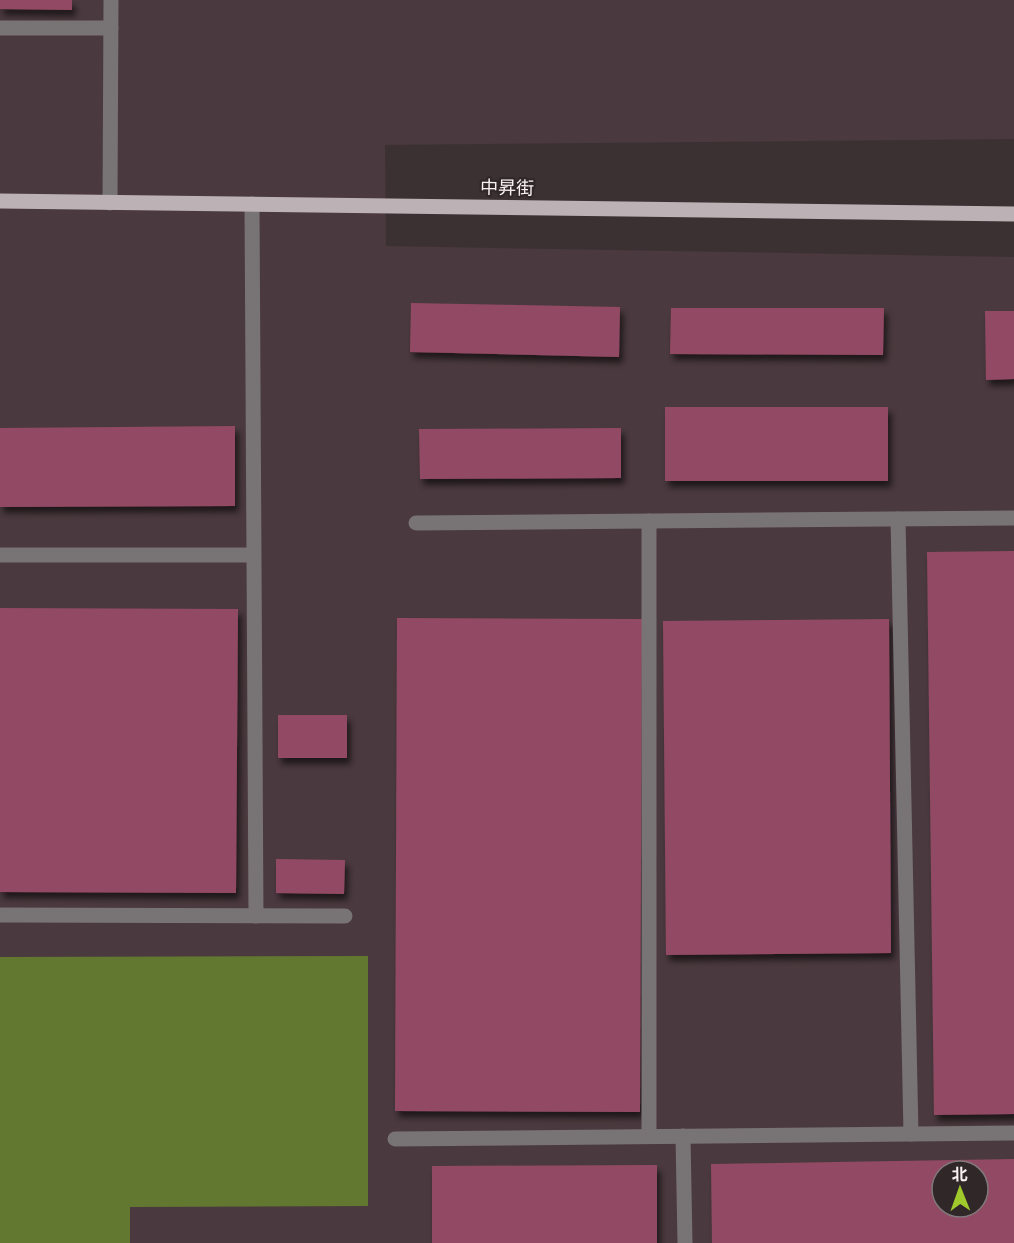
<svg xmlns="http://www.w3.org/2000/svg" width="1014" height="1243" viewBox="0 0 1014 1243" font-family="'Alegreya Sans','Noto Sans SC',sans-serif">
<defs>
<filter id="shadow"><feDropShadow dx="3.5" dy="6" stdDeviation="3" flood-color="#0009"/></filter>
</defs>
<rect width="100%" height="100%" fill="#3b3133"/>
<path fill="#4a393e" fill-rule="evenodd" d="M0,0H1014V139L385,145L386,246L1014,257V1243H0ZM942,1171H978V1207H942Z"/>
<path fill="#627831" d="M368,956V1206L130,1207V1243H0V957Z"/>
<g fill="#924a63" fill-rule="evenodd" filter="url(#shadow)">
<path d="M0,0H72V10L0,9Z"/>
<path d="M411,303L620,307L619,357L410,352Z"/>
<path d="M671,308H884L883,355L670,354Z"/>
<path d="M985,311H1014V379L986,380Z"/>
<rect x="665" y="407" width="223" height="74"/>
<path d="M235,426V506L0,507V428Z"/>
<path d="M621,428V478L420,479L419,429Z"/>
<path d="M1014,551V1114L934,1115L927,552Z"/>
<path d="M0,608L238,609L236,893L0,892Z"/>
<path d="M397,618L642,619L640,1112L395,1111Z"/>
<path d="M889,619L891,953L666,955L663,621Z"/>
<rect x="278" y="715" width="69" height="43"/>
<path d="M276,859L345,860L344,894L276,893Z"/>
<path d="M1014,1159V1243H712L711,1164ZM942,1171H978V1207H942Z"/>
<path d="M657,1165V1243H432V1166Z"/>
</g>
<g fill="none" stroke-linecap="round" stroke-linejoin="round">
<g stroke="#787374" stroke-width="15">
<path d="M0,28H111"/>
<path d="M110,203L111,0"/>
<path d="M252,204L256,916"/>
<path d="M898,519L911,1134"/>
<path d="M416,523L1014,518"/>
<path d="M0,555H253"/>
<path d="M0,915L345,916"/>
<path d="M649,1136V521"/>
<path d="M683,1136L685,1243"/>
<path d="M395,1139L1014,1133"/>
</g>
<path stroke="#bcb1b4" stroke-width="15" d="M0,201L1014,214"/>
</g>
<g text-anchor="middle" stroke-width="4.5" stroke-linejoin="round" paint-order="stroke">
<g font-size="18" fill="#f8f1f3" stroke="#302729">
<text transform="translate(507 188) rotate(1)" y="6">中昇街</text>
</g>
</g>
<g transform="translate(960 1189) rotate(359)"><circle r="28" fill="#302729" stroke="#80787a" stroke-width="1.5"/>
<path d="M0-4.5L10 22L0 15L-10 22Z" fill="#a0c92c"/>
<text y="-9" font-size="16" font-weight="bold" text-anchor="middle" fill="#f8f1f3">北</text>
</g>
</svg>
